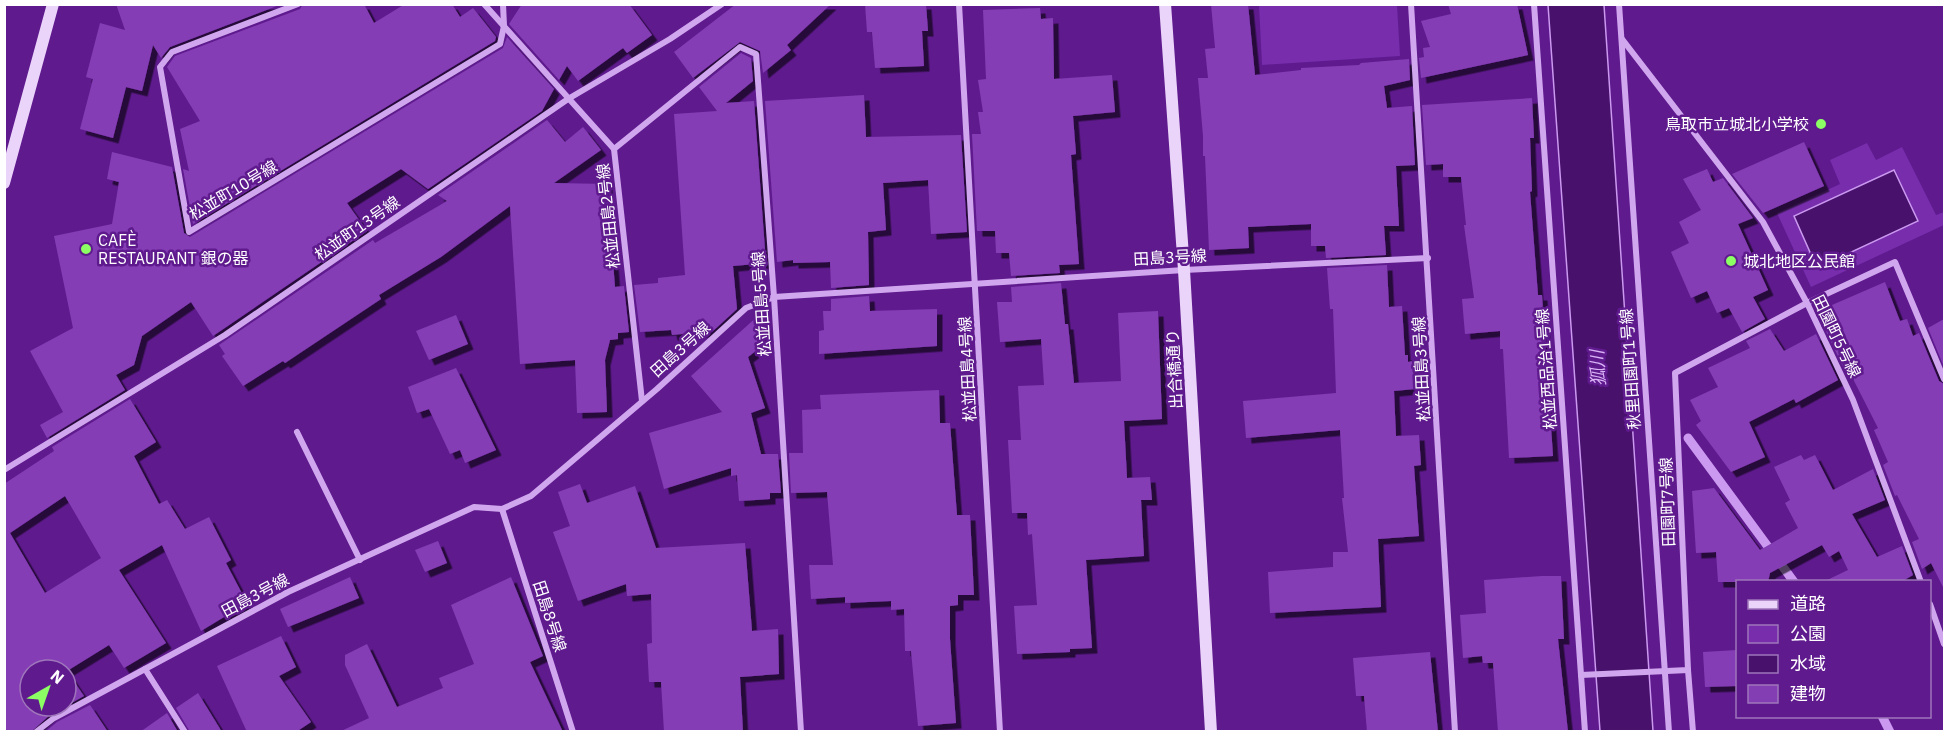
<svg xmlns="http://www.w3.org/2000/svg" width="1949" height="736" viewBox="0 0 1949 736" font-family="'IBM Plex Sans','Noto Sans JP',sans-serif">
<defs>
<filter id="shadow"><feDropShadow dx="5.5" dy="5.5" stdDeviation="0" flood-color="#0009"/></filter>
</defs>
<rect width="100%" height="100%" fill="#5f1a8e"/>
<g fill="#772dac">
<path d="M1259,5H1397L1400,56L1262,65Z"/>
<path d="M1867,143L1876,160L1902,147L1936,215L1944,212V225L1811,287L1777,213L1840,184L1830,160Z"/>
</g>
<g fill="#48116c" stroke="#cb99f0" stroke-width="1.5">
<path d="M1548,5H1604L1653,731H1600Z"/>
<path d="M1894,170L1918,221L1817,268L1794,216Z"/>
</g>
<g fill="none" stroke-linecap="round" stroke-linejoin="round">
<g stroke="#cb99f0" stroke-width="9">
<path d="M1688,438L1794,582"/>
<path d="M1882,716L1890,732"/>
</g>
</g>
<g fill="#843eb4" fill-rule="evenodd" filter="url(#shadow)">
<path d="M116,4H282L170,47L161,58L153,45L142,91L126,87L113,138L80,129L93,79L86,77L100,23L125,30Z"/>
<path d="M303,4H364L374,23L405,4H452L460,17L473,8L496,37L495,41L193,224L183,169L189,171L180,129L200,121L167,67L175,56L300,9Z"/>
<path d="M522,4H629L652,35L627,53L623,48L578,81L567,66L559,80L509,24Z"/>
<path d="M736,4H831L787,45L791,50L763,73L760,51L740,42L693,78L674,52Z"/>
<path d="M865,4H926L928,31H922L924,66L875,68L872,32H867Z"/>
<path d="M1211,4H1248L1255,75L1301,70V68L1359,65L1361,63L1409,59L1410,80L1384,86L1387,108L1412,106L1415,165L1396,166L1399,226H1384L1386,255L1326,258L1325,246H1311V224L1248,227L1249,248L1209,250L1205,156H1203V136L1198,78H1208L1205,49L1215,48Z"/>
<path d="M1448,4H1517L1528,55L1421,78L1419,58L1424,57L1423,48L1430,47L1421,21L1451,14Z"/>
<path d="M1040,8L1041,19L1053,18L1054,79L1112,75L1115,112L1073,116L1076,154L1071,155L1079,264L1059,265L1060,273L1011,276L1009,253H996L995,231H977L972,134H981L978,112H983L978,80L986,79L983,10Z"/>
<path d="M507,37L554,89L542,111L428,189L401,169L347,203L367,231L213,336L191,302L142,336L134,365L116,375L125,390L47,438L40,425L63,412L30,351L73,328L54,236L112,224L119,182L107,179L112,152L172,167L184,233L190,237L503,48Z"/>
<path d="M741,53L751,58L753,81L726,103L754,101L766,263L733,266L737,309L713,331L672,335L671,330L640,332L634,285L658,283V278L685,275L674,114L717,111L699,87Z"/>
<path d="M864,95L866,137L961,135L967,232L931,234L928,180L883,183L886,230L868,232L869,285L831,288L830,262L793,263V260L777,262L765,101Z"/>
<path d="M1532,98L1534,138H1530L1532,191L1530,192L1538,295H1542L1553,456L1509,458L1503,349H1500V331L1465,334L1462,299L1474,298L1464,225H1466L1461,177H1443V164L1426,165L1422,105Z"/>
<path d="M547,120L565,142L583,127L601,150L554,183L607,184L615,287L624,286L629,332L618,333V339L610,340L605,360L607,412L577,413L575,360L520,364L510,206L441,257L379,295L381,299L285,363L283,361L243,386L222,356L225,354L219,345L373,240L375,243L447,201L438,195Z"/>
<path d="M1804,142L1824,186L1763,213L1732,174Z"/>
<path d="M1707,169L1713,182L1723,178L1753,218L1738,224L1768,290L1753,297L1765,319L1742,332L1729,308L1717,313L1707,291L1691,298L1671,252L1689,243L1679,222L1701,210L1683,179Z"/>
<path d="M1387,265L1389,307L1402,306L1405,355H1408V362L1413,361L1415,389L1394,391L1396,436L1419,435L1421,465L1414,466L1419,536L1378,539L1381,607L1270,613L1268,572L1333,567V552H1348L1342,498H1344L1340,430L1246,438L1243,401L1336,393L1333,309H1330L1327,268Z"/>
<path d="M1885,282L1900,321L1907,319L1913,336L1919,333L1939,381L1944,384V589L1931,563L1922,569L1912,542L1919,539L1897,495L1895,496L1883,465L1888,462L1874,430L1878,428L1850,373L1847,375L1825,329L1838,322L1832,305Z"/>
<path d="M1061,283L1065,324H1068L1074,383L1121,381L1118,313L1158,311L1162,419L1124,421L1127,478L1150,477L1152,500H1141L1144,556L1086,560L1092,648L1070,649V652L1017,654L1014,606L1037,605L1032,534L1028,535L1027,513H1012L1008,440H1021L1018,386L1044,385L1041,339L1000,342L997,302H1012L1011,287Z"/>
<path d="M869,296L870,311L937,309V346L819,354V331L824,330L823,311H831V299Z"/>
<path d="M456,315L468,344L429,360L416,331Z"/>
<path d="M759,315L761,347L748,357L765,408L751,413L761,454H778L781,493H770V499L739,501L737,475L731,476V468L664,489L649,433L722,412L691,376Z"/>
<path d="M1944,319V367L1928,328Z"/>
<path d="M1770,329L1784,351L1816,334L1838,380L1796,403L1794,399L1749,422L1765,457L1731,472L1696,425L1701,421L1690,400L1718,387L1708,368L1750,348L1746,341Z"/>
<path d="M456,368L496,450L465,463L460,450L450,454L429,409L417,413L408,387Z"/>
<path d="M939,390L940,423H950L957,515H970L974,595H958V605L950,606V639L956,723L918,726L911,651H905L904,609L891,610V601L845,603V597L811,599L809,565H833L827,492L791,493L789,453H803L802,410L821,409L820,395Z"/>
<path d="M130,399L156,442L134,456L159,504L167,500L185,529L209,517L231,560L226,563L247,603L201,631L162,545L119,570L166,643L124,668L109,645L67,671L84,696L66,706V670H30V706H65L51,714L31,732H4V484L54,451L52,447ZM65,496L101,558L45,593L10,533Z"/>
<path d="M1801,455L1804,460L1815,455L1833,490L1873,469L1885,500L1852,514L1877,557L1902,546L1913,575L1901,582H1823L1848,570L1839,551L1829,557L1822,545L1770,573L1768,582H1718L1716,552L1696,553L1692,491L1714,488L1760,550L1798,528L1785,503L1790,500L1774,467Z"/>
<path d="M580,484L587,503L635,486L656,548L745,543L752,631L778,629L779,674L740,677L743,732H664L661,682H649L647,644L652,643L651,594L627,596L626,584L578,601L553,532L570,526L558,492Z"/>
<path d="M438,541L447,563L425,572L415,550Z"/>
<path d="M1542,576H1561L1564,639H1558L1568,732H1498L1493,663H1483L1482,656L1463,658L1460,615L1486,613L1484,580Z"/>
<path d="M350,577L359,598L288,627L280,609Z"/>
<path d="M511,577L543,656L530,662L563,732H339L369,718L345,665V655L367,644L397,707L443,688L439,678L474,664L451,605Z"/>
<path d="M281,636L296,667L279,676L311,722L296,732H247L217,666Z"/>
<path d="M1737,650V686L1705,687L1703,652Z"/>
<path d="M1430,652L1438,732H1367L1364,696H1356L1353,658Z"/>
<path d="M198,693L222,732H190L176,708Z"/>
<path d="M90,705L108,732H45L57,722Z"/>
<path d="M167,713L178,732H140Z"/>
</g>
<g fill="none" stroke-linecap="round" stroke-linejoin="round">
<g stroke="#d0a7ee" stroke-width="6">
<path d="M298,4L172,52L160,67L189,232L500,44L504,26L503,4"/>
<path d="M484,4L614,149L642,401"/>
<path d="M959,4L1000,732"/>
<path d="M1411,4L1455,732"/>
<path d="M1534,4L1585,732"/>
<path d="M1619,4L1669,732"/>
<path d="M1622,39L1763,222L1807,303L1853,400L1921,582"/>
<path d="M614,149L740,47L756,54L774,297L801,732"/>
<path d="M297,432L360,560"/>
<path d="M4,470L225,335L568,99L670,39L722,4"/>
<path d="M502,509L573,732"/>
<path d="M1930,604L1944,644"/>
<path d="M145,669L185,732"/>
<path d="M1688,670L1693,732"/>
<path d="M1581,675L1688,670L1675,373L1807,303L1895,262L1944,379"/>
<path d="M36,732L54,718L288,592L474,507L502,509L531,496L657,389L746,308L774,297L1184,270L1428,258"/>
</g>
<g stroke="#ebd4fa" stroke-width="12">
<path d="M1165,4L1184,270L1211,732"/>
<path d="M4,183L53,4"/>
</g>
</g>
<g fill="#8bff64" stroke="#5f1a8e" stroke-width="2">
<circle cx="1821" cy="124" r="6"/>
<circle cx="86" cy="249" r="6"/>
<circle cx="1731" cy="261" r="6"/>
</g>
<g text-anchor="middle" stroke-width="5" stroke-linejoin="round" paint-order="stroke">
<g font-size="16" fill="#fff" stroke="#5f1a8e" text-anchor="start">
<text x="1809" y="130" text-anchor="end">鳥取市立城北小学校</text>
<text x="98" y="246">CAFÈ<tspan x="98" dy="18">RESTAURANT 銀の器</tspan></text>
<text x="1743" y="267">城北地区公民館</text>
</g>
<g font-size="16" fill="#fff" stroke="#5f1a8e">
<text transform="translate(233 190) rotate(-31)" y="6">松並町10号線</text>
<text transform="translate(608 216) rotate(-96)" y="6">松並田島2号線</text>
<text transform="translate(357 228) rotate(-35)" y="6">松並町13号線</text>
<text transform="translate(1170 257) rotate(-3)" y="6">田島3号線</text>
<text transform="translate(761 304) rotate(-94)" y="6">松並田島5号線</text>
<text transform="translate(1837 336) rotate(64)" y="6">田園町5号線</text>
<text transform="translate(680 349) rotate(-42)" y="6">田島3号線</text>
<text transform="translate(967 369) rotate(-93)" y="6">松並田島4号線</text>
<text transform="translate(1174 369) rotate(-93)" y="6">出合橋通り</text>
<text transform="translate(1421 369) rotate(-93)" y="6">松並田島3号線</text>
<text transform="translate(1546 369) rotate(-94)" y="6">松並西品治1号線</text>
<text transform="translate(1630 369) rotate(-94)" y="6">秋里田園町1号線</text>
<text transform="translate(1667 502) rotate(-92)" y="6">田園町7号線</text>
<text transform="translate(255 595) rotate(-28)" y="6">田島3号線</text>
<text transform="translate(550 616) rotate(72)" y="6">田島8号線</text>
</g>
<g font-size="18" font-style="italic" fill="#d9b2f5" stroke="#5f1a8e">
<text transform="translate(1598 368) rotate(-93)" y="6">狐川</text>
</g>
</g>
<rect width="1949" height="736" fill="none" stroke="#ffffff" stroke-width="12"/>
<rect x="1736" y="580" width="195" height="138" fill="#5f1a8e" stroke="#9f76bb" stroke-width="1.5"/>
<rect x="1748" y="600" width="30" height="9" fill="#ebd4fa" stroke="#9f76bb" stroke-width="1.5"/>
<text x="1790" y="610" font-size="18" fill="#ffffff">道路</text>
<rect x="1748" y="625" width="30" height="18" fill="#772dac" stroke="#9f76bb" stroke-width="1.5"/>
<text x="1790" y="640" font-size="18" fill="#ffffff">公園</text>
<rect x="1748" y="655" width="30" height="18" fill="#48116c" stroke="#9f76bb" stroke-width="1.5"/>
<text x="1790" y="670" font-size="18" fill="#ffffff">水域</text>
<rect x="1748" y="685" width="30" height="18" fill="#843eb4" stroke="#9f76bb" stroke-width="1.5"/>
<text x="1790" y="700" font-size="18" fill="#ffffff">建物</text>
<g transform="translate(48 688) rotate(40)"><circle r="28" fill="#5f1a8e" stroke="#9f76bb" stroke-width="1.5"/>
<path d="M0-4.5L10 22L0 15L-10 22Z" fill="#8bff64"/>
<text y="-9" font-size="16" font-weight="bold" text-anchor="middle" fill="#ffffff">N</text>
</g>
</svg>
